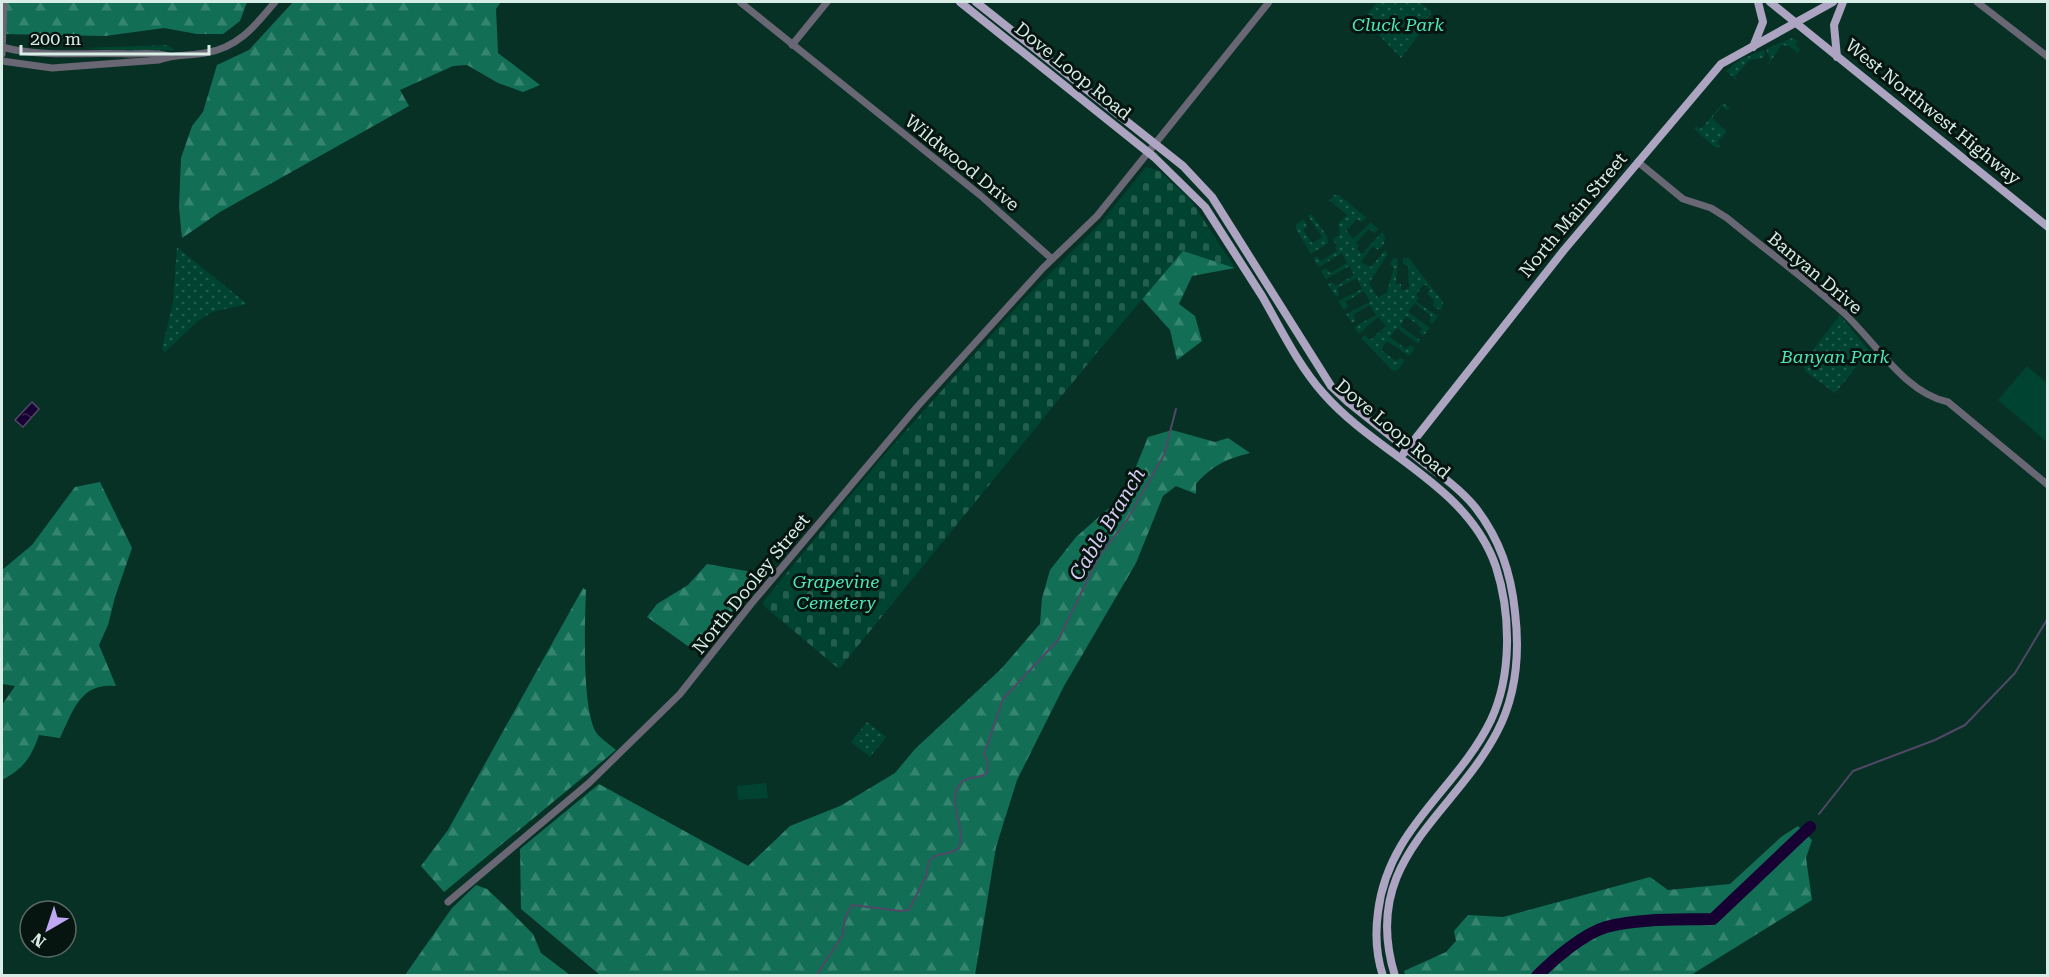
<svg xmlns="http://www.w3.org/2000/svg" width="2049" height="977" viewBox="0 0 2049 977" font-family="'Roboto Serif',serif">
<defs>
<pattern id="grass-dots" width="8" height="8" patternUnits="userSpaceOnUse" patternTransform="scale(1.5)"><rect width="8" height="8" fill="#004331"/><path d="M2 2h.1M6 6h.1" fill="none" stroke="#245e4f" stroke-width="1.8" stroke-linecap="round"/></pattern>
<pattern id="forest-firs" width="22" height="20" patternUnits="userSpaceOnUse" patternTransform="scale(1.5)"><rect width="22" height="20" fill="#126f56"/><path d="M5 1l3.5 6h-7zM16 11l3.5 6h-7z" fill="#34846e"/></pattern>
<pattern id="cemetery-stones" width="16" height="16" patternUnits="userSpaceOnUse" patternTransform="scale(1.5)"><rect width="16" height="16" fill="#004331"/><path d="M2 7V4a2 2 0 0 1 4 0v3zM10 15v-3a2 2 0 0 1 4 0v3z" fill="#245e4f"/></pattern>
<pattern id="water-ripples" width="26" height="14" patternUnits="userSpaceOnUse" patternTransform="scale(1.5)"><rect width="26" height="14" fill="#170132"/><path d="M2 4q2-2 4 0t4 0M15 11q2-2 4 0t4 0" fill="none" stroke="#382650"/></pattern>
</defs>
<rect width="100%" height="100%" fill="#083125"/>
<g fill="url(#grass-dots)">
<path d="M1377,2H1419L1432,12L1421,32L1401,58L1378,34L1367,14Z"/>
<path d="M1792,38L1798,41L1795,45L1800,49L1798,53L1789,46L1781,45L1768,66L1770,59L1766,49Z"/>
<path d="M168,45L175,50L138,52L82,48Z"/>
<path d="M1764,50L1765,54L1763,58L1749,60L1735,77L1738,81L1726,71L1741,59Z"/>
<path d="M1723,103L1731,109L1726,110L1722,106L1712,118L1727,132L1717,142L1720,146L1716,148L1694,129L1696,126L1701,129Z"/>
<path d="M1334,195H1339L1367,218L1361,222L1357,219L1346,230L1353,239L1371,222L1378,229L1375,233L1369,229L1356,243L1359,246L1357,249L1362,254L1382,232L1385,236L1384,244L1378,250L1373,246L1361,262L1371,267L1385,250L1388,254L1369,283L1378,298L1387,292L1394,268L1390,264L1393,258L1398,259L1396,284H1401V290L1409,289L1408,266L1403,264V259L1408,257L1443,302L1441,311L1433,306L1434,300L1427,294L1430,289L1424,284L1416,295L1419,298L1416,302L1438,316L1432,324L1429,321L1431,316L1415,303L1408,312L1430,328L1423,336L1419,332L1422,328L1406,316L1400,326L1420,340L1418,344L1397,328L1390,337L1406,349L1410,345L1415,348L1409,356L1387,341L1381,350L1396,361L1399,358L1405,360L1398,370L1393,371L1361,338L1365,335L1370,340L1386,326L1378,317L1359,334L1354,327L1376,315L1370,305L1354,314L1355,321L1352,323L1346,314L1370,302L1364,291L1345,302L1348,306L1344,310L1338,301L1362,289L1357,278L1337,288L1339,295L1336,297L1328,284L1332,282L1336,286L1354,275L1349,266L1326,279L1321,271L1326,268L1330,273L1347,263L1342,253L1319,267L1313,258L1317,256L1321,261L1337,251L1335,247L1337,244L1332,240L1340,234L1338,224L1347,215L1329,200Z"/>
<path d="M1311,214L1327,236L1328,243L1311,254L1296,229V224L1304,219L1307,227L1303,230L1312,243L1322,237L1308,216Z"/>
<path d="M177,247L247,304L212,312L198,321L165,352L162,349L173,302Z"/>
<path d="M1840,315L1869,351L1835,393L1805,371L1803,363Z"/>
<path d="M867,722L886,737L870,757L851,742Z"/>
</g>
<g fill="url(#forest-firs)">
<path d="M2,2H247L240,21L223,34H197L164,28L105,36L2,34Z"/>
<path d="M293,2H501L496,9L498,53L540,85L523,92L498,83L467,65L453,66L400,90L409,106L220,212L182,238L179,207L181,158L192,126L203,112L217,65L249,50Z"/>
<path d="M1183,250L1235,268L1192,276L1179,304L1195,316L1202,341L1177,360L1170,330L1142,299Z"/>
<path d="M1172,430L1215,442L1228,438L1250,453C1226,459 1213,465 1196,484V494L1176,486L1163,496L1136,563L1064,686L1017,780L996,847L975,975H600L521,909L520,849L599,784L748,866L790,826L840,806L895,773L915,749L1001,669L1040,624L1042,598L1050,570L1076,537L1125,494L1148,437Z"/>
<path d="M100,482L132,548L115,597L108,625L99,645L116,686C80,682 73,711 60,738L39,735C31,758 23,769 2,780V705L15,686L2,684V570L32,545L75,487Z"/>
<path d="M707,564L763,574L705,653L699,654L647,617L657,604L688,585Z"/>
<path d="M583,588L586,590C585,617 581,716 598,735C603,740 610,745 616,750L444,892L421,866L448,830Z"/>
<path d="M1798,826L1812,840L1806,858L1812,900L1691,975H1405L1404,971L1446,952L1456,941L1454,931L1468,915L1503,917L1650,877L1668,890L1730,884L1781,837Z"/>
<path d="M476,885L487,889L508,909L533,934L541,953L570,975H405L452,908Z"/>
</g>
<path fill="url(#cemetery-stones)" d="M1146,167L1158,170L1190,199L1235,268L1183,251L1095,355L839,669L765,607L763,602L879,461L1021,302L1100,224Z"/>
<g fill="#004331">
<path d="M1402,14L1416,15L1414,39L1399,38Z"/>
<path d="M2027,366L2047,383V442L1998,400Z"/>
<path d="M766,783L768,798L738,800L737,786Z"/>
</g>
<path fill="url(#water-ripples)" stroke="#514868" stroke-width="1.5" d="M32,402L39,409L23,427L15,420Z"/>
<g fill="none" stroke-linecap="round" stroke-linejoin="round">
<g stroke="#514868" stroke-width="2">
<path d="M1819,814L1853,771L1935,740L1965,725L2015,673L2048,618"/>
<path d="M816,976L842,936L846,915L852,905L900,911L909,910L926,876L929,861C938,851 949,856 959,848C967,828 945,800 961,783C968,775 978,780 987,773L988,761L984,755L1003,699L1059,639L1098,558L1127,520L1164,455L1176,409"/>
</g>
<path stroke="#170132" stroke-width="12" d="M1537,976C1554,959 1583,934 1606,927C1640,918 1678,920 1713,919L1810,827"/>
<g stroke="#6a6775" stroke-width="7">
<path d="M740,2L980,195L1052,259"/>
<path d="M1977,2L2048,57"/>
<path d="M792,45L827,2"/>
<path d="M2,47C43,58 84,52 127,54C142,54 155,52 169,56"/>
<path d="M2,54L4,2"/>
<path d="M2,61L52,68L159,60C174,54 189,56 205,53C238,48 255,26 275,2"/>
<path d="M1638,162L1683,199L1711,208L1727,218C1766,250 1807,280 1845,314C1875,342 1905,393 1948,402L2048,485"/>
<path d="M448,902L589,783L680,694L751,604L917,407L1043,268L1097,216L1269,2"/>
</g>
<g stroke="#aca4c1" stroke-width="8">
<path d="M960,2L1154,157L1205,207C1224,237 1243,266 1262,296C1281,329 1298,365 1323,393C1377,455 1468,485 1496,567C1511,614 1512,675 1491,720C1457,790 1388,828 1378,912C1375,934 1376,955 1383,976"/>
<path d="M976,2L1183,166L1212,197L1331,386L1349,403C1374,423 1399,443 1424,463C1442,476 1461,490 1475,507C1500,539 1511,573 1515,612C1520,654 1517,694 1497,732C1452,818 1359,860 1395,976"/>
<path d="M1770,2L2048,227"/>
<path d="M1753,47L1763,22L1758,2"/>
<path d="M1837,57L1834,25L1843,2"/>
<path d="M1404,453L1564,250L1721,64L1833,2"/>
</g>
</g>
<g text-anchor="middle" stroke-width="6" stroke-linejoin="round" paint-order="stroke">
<g font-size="18" font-style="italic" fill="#4de6b8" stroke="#061510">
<text x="1398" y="31">Cluck Park</text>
<text x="1835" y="363">Banyan Park</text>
<text x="836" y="588">Grapevine<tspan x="836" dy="21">Cemetery</tspan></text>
</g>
<g font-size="18" fill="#d8ede5" stroke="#061510">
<text transform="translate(1073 71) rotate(39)" y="6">Dove Loop Road</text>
<text transform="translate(1933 112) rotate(39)" y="6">West Northwest Highway</text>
<text transform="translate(962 163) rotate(39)" y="6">Wildwood Drive</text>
<text transform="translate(1573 215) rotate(-50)" y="6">North Main Street</text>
<text transform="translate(1815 273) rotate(40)" y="6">Banyan Drive</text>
<text transform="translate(1393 429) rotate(40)" y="6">Dove Loop Road</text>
<text transform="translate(751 584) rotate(-51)" y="6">North Dooley Street</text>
</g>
<g font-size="20" font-style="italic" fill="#d7ccf5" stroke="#061510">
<text transform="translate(1107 524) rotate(-59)" y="7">Cable Branch</text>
</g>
</g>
<rect width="2049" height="977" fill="none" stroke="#d8ede5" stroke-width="6"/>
<g transform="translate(48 929) rotate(219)"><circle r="28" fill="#061510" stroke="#5a6b65" stroke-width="1.5"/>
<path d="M0-4.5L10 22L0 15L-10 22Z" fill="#bfa9f4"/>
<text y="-9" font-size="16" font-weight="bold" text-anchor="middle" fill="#d8ede5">N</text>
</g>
<path d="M21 45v9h188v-9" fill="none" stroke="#d8ede5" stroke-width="3"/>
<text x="30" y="45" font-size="18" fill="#d8ede5" stroke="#061510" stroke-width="4.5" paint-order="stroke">200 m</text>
</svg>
